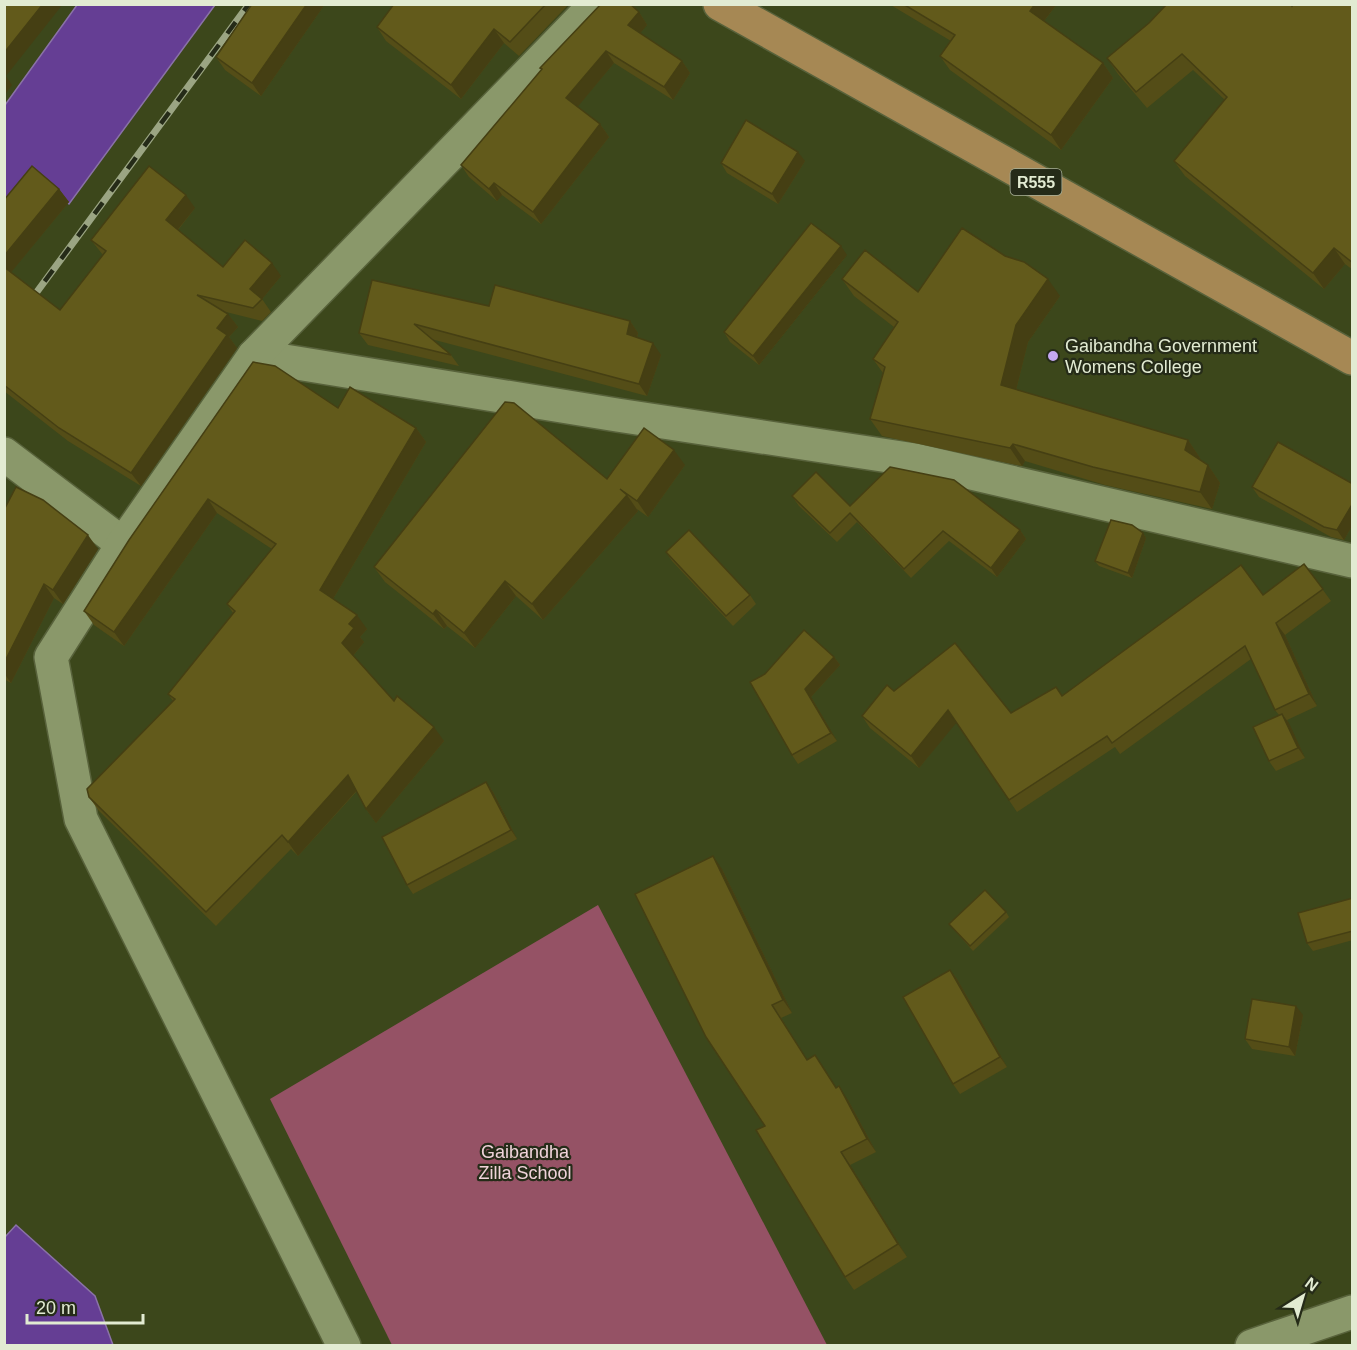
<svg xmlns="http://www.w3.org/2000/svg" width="1357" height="1350" viewBox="0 0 1357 1350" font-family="Arial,sans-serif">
<rect width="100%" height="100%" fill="#3c471b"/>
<path fill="#955265" d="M598,905L827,1345H392L270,1099Z"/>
<g fill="#653e94" stroke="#8a72a7" stroke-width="1.5">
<path d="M77,5H215L69,204L40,181L5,222V105Z"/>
<path d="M16,1225L95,1296L113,1345H5V1237Z"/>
</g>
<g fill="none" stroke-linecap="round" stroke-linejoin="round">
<defs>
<g id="minor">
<path d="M4,454L123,544"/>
<path d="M1252,1346L1352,1312"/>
</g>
<g id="tertiary">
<path d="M254,356L617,415L915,460L1352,561"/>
<path d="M344,1346L81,819L51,657L123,544L254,356L596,4"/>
</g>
<path id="primary" d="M720,4L1352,358"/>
</defs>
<use href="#minor" stroke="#58623b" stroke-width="36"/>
<use href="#tertiary" stroke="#58623b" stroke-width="36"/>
<use href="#primary" stroke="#58623b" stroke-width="36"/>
<use href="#minor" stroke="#8a986a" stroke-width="33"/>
<use href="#tertiary" stroke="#8a986a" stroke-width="33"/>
<use href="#primary" stroke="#a68854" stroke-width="33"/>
<defs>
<path id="rail" d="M28,304L249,4"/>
</defs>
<use href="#rail" stroke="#9ba583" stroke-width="7"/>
<use href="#rail" stroke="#252b18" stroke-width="4.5" stroke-dasharray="14" stroke-linecap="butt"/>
</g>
<g fill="#544d17">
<path d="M252,4H325L261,96L225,70L216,57Z"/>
<path d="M394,4H569L519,56L504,43L461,99L386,41L377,27Z"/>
<path d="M889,4H1057L1044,21L1103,63L1113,78L1061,150L950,70L940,56L951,41Z"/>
<path d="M1353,4V270L1345,264L1324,289L1185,176L1174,161L1225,100L1193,70L1147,108L1118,74L1107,58L1292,6Z"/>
<path d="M639,12L647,25L640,33L682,61L690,73L673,100L614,63L577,107L600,124L609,137L541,224L502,195L497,201L469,177L461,165L542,70L540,68Z"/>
<path d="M805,161L778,204L727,173L721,163Z"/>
<path d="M59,189L69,202L11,272L60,310L103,255L91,240L195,208L178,230L223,267L281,276L262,299L271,312L262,321L226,312L238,327L229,337L237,348L141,486L68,441L4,391V200Z"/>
<path d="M847,255L759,365L730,342L724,332Z"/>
<path d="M842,279L918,292L1060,296L1028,342L1016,390L1188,440L1200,458L1199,460L1208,465L1220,483L1212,509L1105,485L1025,461L1022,466L882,436L870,419L883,373L873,359L894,327L854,296Z"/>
<path d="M489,306L630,321L638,333L637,338L661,355L647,396L431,339L451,355L459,366L368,345L359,333Z"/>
<path d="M338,408L416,428L426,442L333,599L367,629L360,637L364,642L353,656L394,701L444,741L376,823L366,809L357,791L298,856L291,849L216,926L99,811L89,797L173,701L168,694L233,613L227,604L272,549L217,513L124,646L94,625L84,611L129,540Z"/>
<path d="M685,465L648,517L637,509L638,511L543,620L516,596L475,648L447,626L444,629L385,582L374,567L607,479Z"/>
<path d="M1353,484V524L1344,540L1331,537L1259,497L1252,487Z"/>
<path d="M792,496L850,506L1020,530L1026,539L997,577L949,541L911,578L857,522L837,542L799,506Z"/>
<path d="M4,510L98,549L63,604L54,598L11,683L4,679Z"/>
<path d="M1143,533L1146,538L1132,578L1099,566L1095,561Z"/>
<path d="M666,552L750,595L756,604L733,626L672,561Z"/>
<path d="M1304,564L1331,601L1285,635L1317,706L1287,720L1305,758L1276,771L1269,761L1279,715L1275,710L1251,659L1120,754L1115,747L1017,812L956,722L919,768L870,728L862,716L894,691L1011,713L1062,695L1263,595Z"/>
<path d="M834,657L840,665L811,697L837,741L798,764L792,755L750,682Z"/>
<path d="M486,782L493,792L517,839L413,894L407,885Z"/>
<path d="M722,869L792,1013L781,1018L807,1060L824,1068L836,1088L848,1100L876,1152L850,1165L907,1257L854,1290L845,1277L765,1126Z"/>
<path d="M1353,898V940L1313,951L1307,943Z"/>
<path d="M1006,912L1009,917L973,951L949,924Z"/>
<path d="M950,970L957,979L1007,1067L960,1094L953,1084Z"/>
<path d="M1303,1015L1295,1056L1252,1049L1245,1039Z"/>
</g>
<g fill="#453f13">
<path d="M43,4H63L6,76L12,85L4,96V53Z"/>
<path d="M307,4H325L261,96L252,83Z"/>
<path d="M1035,4H1057L1040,26L1030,11Z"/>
<path d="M639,12L647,25L637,37L628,25Z"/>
<path d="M494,29L504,43L461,99L451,85Z"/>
<path d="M606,51L614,63L575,110L566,98Z"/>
<path d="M682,61L690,73L673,100L664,87Z"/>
<path d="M1103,63L1113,78L1061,150L1051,135Z"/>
<path d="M600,124L609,137L541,224L533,212Z"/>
<path d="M798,152L805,161L778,204L772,194Z"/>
<path d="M494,183L502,195L497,201L489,189Z"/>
<path d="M59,189L69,202L8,276L4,271V256Z"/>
<path d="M186,195L195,208L175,233L166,220Z"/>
<path d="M841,246L847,255L759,365L753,356Z"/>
<path d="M1334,248L1345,264L1324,289L1313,273Z"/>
<path d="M272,263L281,276L262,299L250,289Z"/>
<path d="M1048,279L1060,296L1028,342L1013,402L1001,385L1016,325Z"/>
<path d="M228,314L238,327L229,337L237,348L141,486L131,473L217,328Z"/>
<path d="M630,321L638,333L635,346L627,334Z"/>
<path d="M653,343L661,355L647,396L639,384Z"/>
<path d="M416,428L426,442L330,604L320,590Z"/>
<path d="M1188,440L1200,458L1197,467L1185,450Z"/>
<path d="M1013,444L1025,461L1022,466L1010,448Z"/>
<path d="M674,450L685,465L648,517L637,501Z"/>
<path d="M1208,465L1220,483L1212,509L1200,492Z"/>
<path d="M627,495L638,511L543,620L532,604Z"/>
<path d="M208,499L217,513L124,646L114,632Z"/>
<path d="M1353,503V524L1344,540L1337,530Z"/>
<path d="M1020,530L1026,539L997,577L991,568Z"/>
<path d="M1143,533L1146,538L1132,578L1128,573Z"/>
<path d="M88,535L98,549L63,604L53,590Z"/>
<path d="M505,581L516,596L475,648L464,633Z"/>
<path d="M44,584L54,598L11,683L4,673V663Z"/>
<path d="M436,610L447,626L444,629L433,614Z"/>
<path d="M357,615L367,629L360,637L364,642L352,657L342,643L349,624Z"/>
<path d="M1276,623L1285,635L1317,706L1309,694Z"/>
<path d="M834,657L840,665L811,697L837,741L831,733L805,689Z"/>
<path d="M948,710L957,722L919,768L911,756Z"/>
<path d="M1282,714L1289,723L1305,758L1298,748Z"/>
<path d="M434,727L444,741L376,823L366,809Z"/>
<path d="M348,775L358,789L298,856L288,842Z"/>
<path d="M486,782L493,792L517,839L511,830Z"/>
<path d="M713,856L722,869L792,1013L783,1000Z"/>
<path d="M950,970L957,979L1007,1067L1000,1057Z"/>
<path d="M1296,1006L1303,1015L1295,1056L1289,1047Z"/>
<path d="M815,1055L824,1068L845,1101L836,1088Z"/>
<path d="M839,1086L848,1100L876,1152L867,1139Z"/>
<path d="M841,1152L850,1165L907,1257L898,1244Z"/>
</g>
<g fill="#625a1b" stroke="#453f13" stroke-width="1.5">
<path d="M4,4H43L4,53Z"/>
<path d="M252,4H307L252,83L216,57Z"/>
<path d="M394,4H546L510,42L494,29L451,85L377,27Z"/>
<path d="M601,4H630L639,12L628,25L682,61L664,87L606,51L566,98L600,124L533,212L494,183L489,189L461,165L542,69L540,68Z"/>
<path d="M903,4H1035L1030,11L1103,63L1051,135L940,56L955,35Z"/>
<path d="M1167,4H1291L1292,6L1293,4H1353V263L1334,248L1313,273L1174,161L1227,97L1182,54L1136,92L1107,58L1149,23Z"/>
<path d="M746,120L798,152L772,194L721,163Z"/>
<path d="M32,166L59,189L4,256V200Z"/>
<path d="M149,166L186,195L166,220L223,267L245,240L272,263L250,289L262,299L253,308L197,295L228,314L217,328L227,335L131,473L59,428L4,385V267L60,310L106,251L91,240Z"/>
<path d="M811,223L841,246L753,356L724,332Z"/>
<path d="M962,228L1005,256L1024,262L1048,279L1016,325L1001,385L1188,440L1185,450L1208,465L1200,492L1093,467L1013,444L1010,448L870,419L885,367L873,359L898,322L842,279L865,250L918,292Z"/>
<path d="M372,280L489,306L495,285L630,321L627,334L653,343L639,384L414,324L451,355L359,333Z"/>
<path d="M253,362L275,366L338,408L350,387L416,428L320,590L357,615L349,624L354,628L342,643L394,701L397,696L434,727L366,809L348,775L288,842L282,835L206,912L89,797L87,789L175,699L168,694L235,611L227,604L276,544L208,499L114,632L84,611L129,540Z"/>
<path d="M505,402L514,403L607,479L644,428L674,450L637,501L620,489L627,495L532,604L505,581L464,633L436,610L433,614L374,567Z"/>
<path d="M1278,442L1353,484V503L1337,530L1324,527L1252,487Z"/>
<path d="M890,467L954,480L1020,530L991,568L943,531L904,569L850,513L830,533L792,496L816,472L850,506Z"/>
<path d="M16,487L43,500L88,535L53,590L44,584L4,663V510Z"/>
<path d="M1111,520L1132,525L1143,533L1128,573L1095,561Z"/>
<path d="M689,530L750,595L726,616L666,552Z"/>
<path d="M1304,564L1323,589L1276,623L1309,694L1275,710L1245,646L1112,743L1107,736L1009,800L948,710L911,756L862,716L887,685L894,691L955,643L1011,713L1056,687L1062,696L1241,565L1263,595Z"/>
<path d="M804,630L834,657L805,689L831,733L792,755L750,682L765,674Z"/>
<path d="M1282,714L1298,748L1269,761L1253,727Z"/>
<path d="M486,782L511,830L407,885L382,837Z"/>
<path d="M713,856L783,1000L772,1005L807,1060L815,1055L836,1088L839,1086L867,1139L841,1152L898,1244L845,1277L756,1130L765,1126L706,1037L635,894Z"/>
<path d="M985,890L1006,912L970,946L949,924Z"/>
<path d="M1353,898V931L1307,943L1298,913Z"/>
<path d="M950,970L1000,1057L953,1084L903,997Z"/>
<path d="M1252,999L1296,1006L1289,1047L1245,1039Z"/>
</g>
<circle fill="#c4a7f1" stroke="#252b18" stroke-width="2" cx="1053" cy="356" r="6"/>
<g text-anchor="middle" stroke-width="4.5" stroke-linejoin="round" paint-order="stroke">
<rect fill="#252b18" stroke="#a9b19a" stroke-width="1.5" x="1010.5" y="169" width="51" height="26" rx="4.5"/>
<g font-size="16" font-weight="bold" fill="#e2ebd2">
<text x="1036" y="188">R555</text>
</g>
<g font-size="18" fill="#e2ebd2" stroke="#252b18" text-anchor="start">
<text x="1065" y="352">Gaibandha Government<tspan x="1065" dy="21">Womens College</tspan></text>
</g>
<g font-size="18" fill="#f0d3da" stroke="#252b18">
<text x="525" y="1158">Gaibandha<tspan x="525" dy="21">Zilla School</tspan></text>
</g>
</g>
<rect width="1357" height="1350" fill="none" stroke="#e2ebd2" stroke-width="12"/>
<g transform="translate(1303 1296) rotate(37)" stroke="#252b18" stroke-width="4.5" paint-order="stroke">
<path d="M0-4.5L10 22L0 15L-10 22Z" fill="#e2ebd2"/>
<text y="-9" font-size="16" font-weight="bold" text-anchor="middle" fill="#e2ebd2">N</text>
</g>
<path d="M27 1314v9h116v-9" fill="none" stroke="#e2ebd2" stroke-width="3"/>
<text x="36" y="1314" font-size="18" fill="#e2ebd2" stroke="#252b18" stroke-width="4.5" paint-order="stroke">20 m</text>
</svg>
